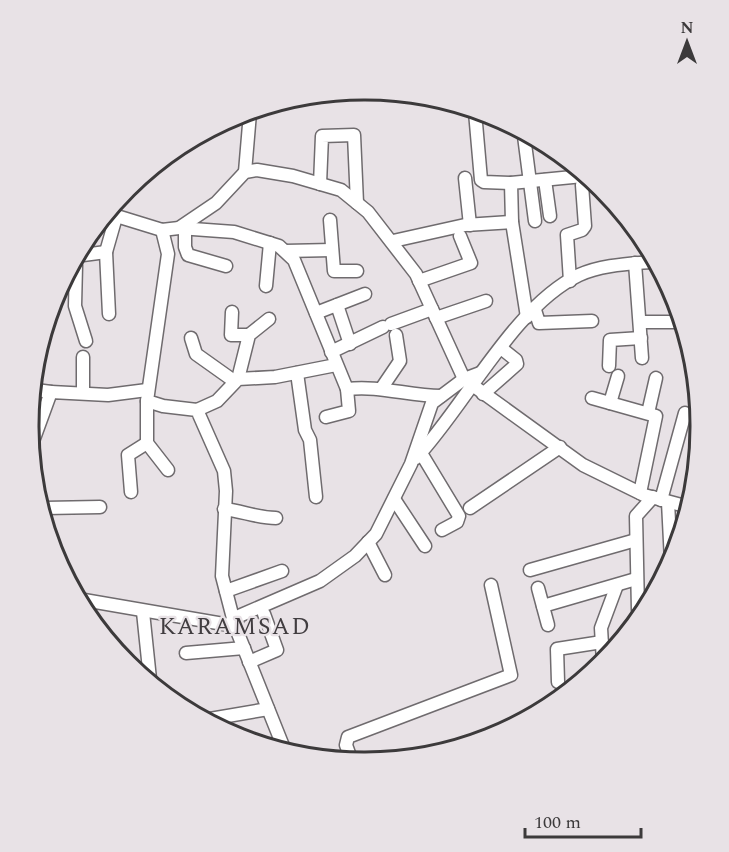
<svg xmlns="http://www.w3.org/2000/svg" width="729" height="852" viewBox="0 0 729 852" font-family="Spectral,serif">
<rect width="100%" height="100%" fill="#e8e2e6"/>
<g fill="none" stroke-linecap="round" stroke-linejoin="round">
<defs>
<g id="minor">
<path d="M475,112L481,180L484,182L511,183"/>
<path d="M524,136L535,221"/>
<path d="M245,172L250,113"/>
<path d="M465,178L470,225"/>
<path d="M545,180L550,216"/>
<path d="M320,184L322,136L354,135L357,203"/>
<path d="M110,214L162,230L179,228L216,203L245,172L257,170L293,176L341,190L368,212L416,274L464,379L583,465L644,495L685,506"/>
<path d="M330,220L334,271H357"/>
<path d="M179,228L234,232L279,246L294,260L347,389C379,385 409,396 441,396"/>
<path d="M185,228V247L188,255L226,266"/>
<path d="M393,241L465,225L512,222"/>
<path d="M285,251L332,250"/>
<path d="M83,255L106,252"/>
<path d="M635,263L642,358"/>
<path d="M76,265L75,306L86,341"/>
<path d="M419,281L471,263L460,236"/>
<path d="M570,281L567,235L582,230L585,226L582,185"/>
<path d="M266,286L270,243"/>
<path d="M337,305L350,344"/>
<path d="M535,310L539,323L592,321"/>
<path d="M232,312L231,335H249"/>
<path d="M316,313L365,294"/>
<path d="M109,314L106,252L116,217"/>
<path d="M527,317L512,222L511,183L583,176"/>
<path d="M436,318L486,301"/>
<path d="M640,322H680"/>
<path d="M391,324L432,309"/>
<path d="M191,338L196,354L234,381"/>
<path d="M331,352L383,327"/>
<path d="M83,357V392"/>
<path d="M609,366L610,340L641,338"/>
<path d="M297,373L305,430L310,440L316,497"/>
<path d="M238,379L249,335L269,319"/>
<path d="M381,389L400,361L396,335"/>
<path d="M36,390L51,392"/>
<path d="M483,394L517,364L516,360L501,348"/>
<path d="M592,398L656,416L640,493"/>
<path d="M147,401V443L168,470"/>
<path d="M610,403L618,376"/>
<path d="M197,410L217,401L238,379L275,377L336,365"/>
<path d="M648,413L656,378"/>
<path d="M326,417L349,411L347,389"/>
<path d="M32,444L51,392L108,395L147,390"/>
<path d="M421,453L459,516L457,522L442,530"/>
<path d="M416,458C465,406 514,306 579,275C601,265 627,264 651,262"/>
<path d="M131,492L128,455L147,443"/>
<path d="M394,499L425,546"/>
<path d="M661,500L685,413"/>
<path d="M668,502L671,561"/>
<path d="M45,508L100,507"/>
<path d="M470,508L560,447"/>
<path d="M224,509C242,511 258,518 276,518"/>
<path d="M368,542L385,575"/>
<path d="M530,570L636,540"/>
<path d="M538,588L548,625"/>
<path d="M226,591L282,571"/>
<path d="M84,600L235,626L222,576L226,491L224,471L197,410L163,406L147,401L168,254L162,230"/>
<path d="M543,606L636,579"/>
<path d="M638,610L636,516L653,497"/>
<path d="M143,612L150,679"/>
<path d="M186,653L244,648"/>
<path d="M249,662L277,650L264,614"/>
<path d="M603,662L601,628L617,585"/>
<path d="M558,682L557,649L602,642"/>
<path d="M210,719L268,709"/>
<path d="M283,746L235,626L239,616L320,581L355,556L376,534L411,464L432,403L464,379L480,373"/>
<path d="M351,759L346,745L348,737L511,675L491,585"/>
</g>
</defs>
<use href="#minor" stroke="#6f6b6e" stroke-width="15"/>
<use href="#minor" stroke="#fff" stroke-width="12"/>
</g>
<g text-anchor="middle" stroke-width="4.5" stroke-linejoin="round" paint-order="stroke">
<g font-size="24" letter-spacing="1.5" fill="#413d40" stroke="#e8e2e6">
<text x="235" y="634">KARAMSAD</text>
</g>
</g>
<path d="M0 0H729V852H0ZM364 100H365A325 325 0 0 1 690 425V427A325 325 0 0 1 365 752H364A325 325 0 0 1 39 427V425A325 325 0 0 1 364 100Z" fill="#e8e2e6" fill-rule="evenodd"/>
<path fill="none" stroke="#3c3a3b" stroke-width="3" d="M364 100H365A325 325 0 0 1 690 425V427A325 325 0 0 1 365 752H364A325 325 0 0 1 39 427V425A325 325 0 0 1 364 100Z"/>
<g transform="translate(687 42)" stroke="#e8e2e6" stroke-width="4.5" paint-order="stroke">
<path d="M0-4.5L10 22L0 15L-10 22Z" fill="#3c3a3b"/>
<text y="-9" font-size="16" font-weight="bold" text-anchor="middle" fill="#3c3a3b">N</text>
</g>
<path d="M525 828v9h116v-9" fill="none" stroke="#3c3a3b" stroke-width="3"/>
<text x="534" y="828" font-size="18" fill="#3c3a3b" stroke="#e8e2e6" stroke-width="4.5" paint-order="stroke">100 m</text>
</svg>
